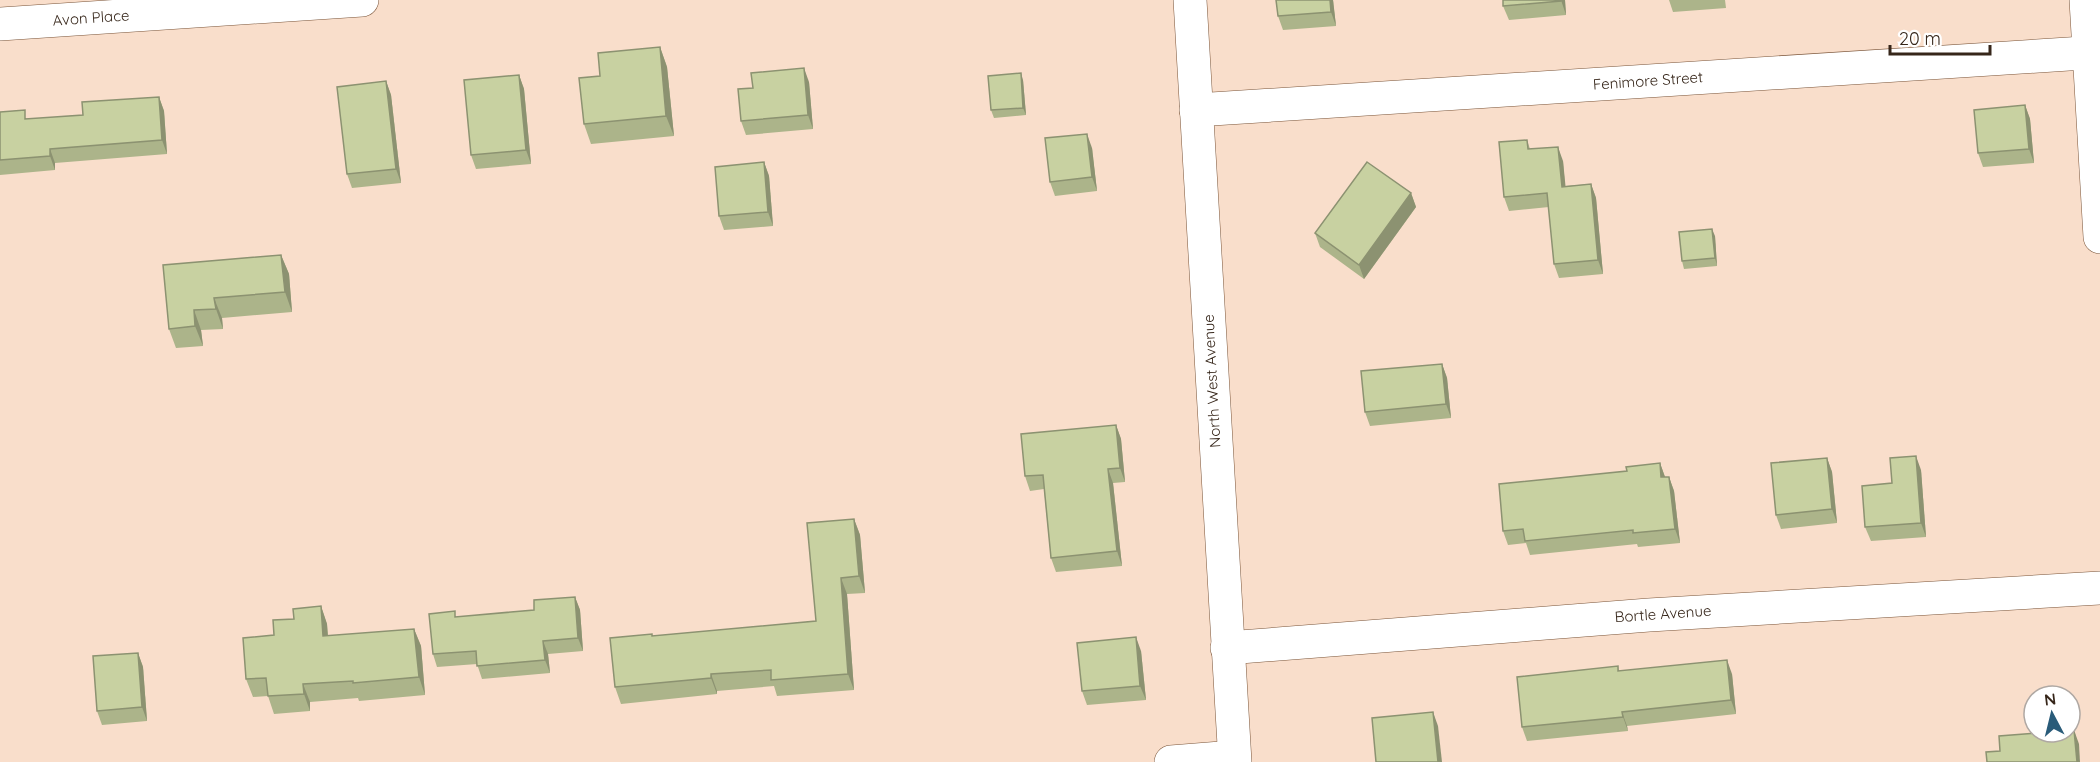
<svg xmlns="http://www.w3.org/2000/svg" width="2100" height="762" viewBox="0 0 2100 762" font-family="Quicksand,sans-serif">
<rect width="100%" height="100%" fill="#f9decb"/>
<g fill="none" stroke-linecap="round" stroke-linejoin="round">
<defs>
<g id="minor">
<path d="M1190,0L1235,762"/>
<path d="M2086,0L2100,237"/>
<path d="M0,24L362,0"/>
<path d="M1196,110L2100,52"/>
<path d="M1227,648L1649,615L2100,588"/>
<path d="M1171,762L1234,757"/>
</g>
</defs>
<use href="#minor" stroke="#7b5539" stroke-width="34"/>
<use href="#minor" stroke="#fff" stroke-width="33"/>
</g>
<g fill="#acb48a">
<path d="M1333,0L1336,26L1283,30L1278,16Z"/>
<path d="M1503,0H1565L1566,15L1509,20L1503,6Z"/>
<path d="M1669,0H1725L1726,8L1673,12Z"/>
<path d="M660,47L667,67L674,136L591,144L584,124L600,76Z"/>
<path d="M519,75L524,89L531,164L476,169L471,155Z"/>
<path d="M1023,80L1026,115L994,118L991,110Z"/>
<path d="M386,81L391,95L401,183L352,188L347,174Z"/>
<path d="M809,82L813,129L746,135L741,121Z"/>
<path d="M159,97L164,111L167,154L55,163V170L0,175V112L28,119L83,115Z"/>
<path d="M2025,105L2030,119L2034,163L1983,167L1978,153Z"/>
<path d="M1527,140L1530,149L1563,161L1565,186L1591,184L1596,198L1603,274L1559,278L1554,264L1549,207L1509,211L1504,197Z"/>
<path d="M1092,148L1097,191L1055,196L1050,182Z"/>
<path d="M764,162L769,176L773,226L724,230L719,216Z"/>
<path d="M1411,193L1416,207L1364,279L1320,247L1315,233Z"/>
<path d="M1715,236L1717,266L1684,269L1682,261Z"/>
<path d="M281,255L289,274L292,312L222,318L223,329L201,330L203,346L176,348L169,329L163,265Z"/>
<path d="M1442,364L1447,378L1451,418L1370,426L1365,412Z"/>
<path d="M1116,425L1121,439L1125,482L1113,483L1122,566L1056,572L1051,558L1044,489L1030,491L1025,476Z"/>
<path d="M1827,458L1832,472L1837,523L1781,529L1776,515Z"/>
<path d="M1660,463L1665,477H1669L1674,491L1680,543L1638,547L1637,544L1530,555L1526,543L1508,545L1503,531L1627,471Z"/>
<path d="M1921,470L1926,537L1871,541L1865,527L1892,483Z"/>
<path d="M854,519L860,535L865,593L847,594L854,690L777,696L774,686L717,691V694L621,704L615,687L653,636L816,621Z"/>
<path d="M575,597L580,610L583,651L548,654L550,673L482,679L477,664L437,667L433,654L457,617L534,610Z"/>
<path d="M321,606L327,624L328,636L414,629L421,646L425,695L359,701L358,698L310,702V711L274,714L268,696L253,697L246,679L294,619Z"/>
<path d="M1141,651L1146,700L1087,705L1082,691Z"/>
<path d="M138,653L143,667L147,721L102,725L97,711Z"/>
<path d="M1618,666L1619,671L1732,674L1736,714L1627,726L1628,731L1527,741L1522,727Z"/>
</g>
<g fill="#8c9271">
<path d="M1330,0H1333L1336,26L1331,12Z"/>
<path d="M1561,0H1565L1566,15Z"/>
<path d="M660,47L667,67L674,136L666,116Z"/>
<path d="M804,68L809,82L813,129L808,115Z"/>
<path d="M1021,73L1023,80L1026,115L1023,108Z"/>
<path d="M519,75L524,89L531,164L526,150Z"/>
<path d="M386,81L391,95L401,183L396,169Z"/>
<path d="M159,97L164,111L167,154L162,140Z"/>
<path d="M2025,105L2030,119L2034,163L2029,149Z"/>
<path d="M1087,134L1092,148L1097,191L1092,177Z"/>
<path d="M1558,147L1563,161L1567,201L1562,187Z"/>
<path d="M50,149L55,163V170L50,156Z"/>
<path d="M764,162L769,176L773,226L768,212Z"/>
<path d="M1591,184L1596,198L1603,274L1598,260Z"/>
<path d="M1411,193L1416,207L1364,279L1359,265Z"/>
<path d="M1712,229L1715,236L1717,266L1715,258Z"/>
<path d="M281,255L289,274L292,312L285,292Z"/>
<path d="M214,298L222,318L223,329L216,309Z"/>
<path d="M194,310L201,330L203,346L195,326Z"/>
<path d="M1442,364L1447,378L1451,418L1446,404Z"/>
<path d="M1116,425L1121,439L1125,482L1120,468Z"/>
<path d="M1916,456L1921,470L1926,537L1921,523Z"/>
<path d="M1827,458L1832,472L1837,523L1832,509Z"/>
<path d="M1660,463L1665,477H1661Z"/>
<path d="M1108,469L1113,483L1122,566L1117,551Z"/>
<path d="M1669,477L1674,491L1680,543L1675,529Z"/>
<path d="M854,519L860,535L865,593L859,576Z"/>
<path d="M841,578L847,594L854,690L848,674Z"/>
<path d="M575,597L580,610L583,651L578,638Z"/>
<path d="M321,606L327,624L329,654L323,636Z"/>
<path d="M414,629L421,646L425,695L419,677Z"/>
<path d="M1136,637L1141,651L1146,700L1140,686Z"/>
<path d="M543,641L548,654L550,673L545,660Z"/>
<path d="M138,653L143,667L147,721L142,707Z"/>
<path d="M1727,660L1732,674L1736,714L1731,700Z"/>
<path d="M711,674L717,691V694L711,678Z"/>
<path d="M303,684L310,702V711L304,694Z"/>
<path d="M1433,712L1438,726L1442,762H1438Z"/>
<path d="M1622,712L1627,726L1628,731L1623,717Z"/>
<path d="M2074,730L2079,744L2080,762H2077Z"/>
</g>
<g fill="#c8d1a1" stroke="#8c9271" stroke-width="1.5">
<path d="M1276,0H1330L1331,12L1278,16Z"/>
<path d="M1503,0H1561V1L1503,6Z"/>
<path d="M660,47L666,116L584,124L579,78L600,76L598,53Z"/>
<path d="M804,68L808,115L741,121L738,89L753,88L751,73Z"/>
<path d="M1021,73L1023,108L991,110L988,76Z"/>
<path d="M519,75L526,150L471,155L464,80Z"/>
<path d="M386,81L396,169L347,174L337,87Z"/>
<path d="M159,97L162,140L50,149V156L0,160V112L25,110V119L83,115L82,102Z"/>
<path d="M2025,105L2029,149L1978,153L1974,110Z"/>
<path d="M1087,134L1092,177L1050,182L1045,138Z"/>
<path d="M1527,140L1528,149L1558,147L1562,187L1591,184L1598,260L1554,264L1547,193L1504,197L1499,142Z"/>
<path d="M764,162L768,212L719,216L715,167Z"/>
<path d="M1367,162L1411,193L1359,265L1315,233Z"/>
<path d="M1712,229L1715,258L1682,261L1679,232Z"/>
<path d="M281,255L285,292L214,298L216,309L194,310L195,326L169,329L163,265Z"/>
<path d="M1442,364L1446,404L1365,412L1361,371Z"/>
<path d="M1116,425L1120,468L1108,469L1117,551L1051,558L1043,475L1025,476L1021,434Z"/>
<path d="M1916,456L1921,523L1865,527L1862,486L1892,483L1890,458Z"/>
<path d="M1827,458L1832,509L1776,515L1771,463Z"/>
<path d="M1660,463L1661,477H1669L1675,529L1633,533V530L1525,541L1523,529L1503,531L1499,484L1627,471L1626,467Z"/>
<path d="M854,519L859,576L841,578L848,674L771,680V670L711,674V678L615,687L610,638L652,634V636L816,621L807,523Z"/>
<path d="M575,597L578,638L543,641L545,660L477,666L476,651L433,654L429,614L455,611V617L534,610V600Z"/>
<path d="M321,606L323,636L414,629L419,677L353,683V681L303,684L304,694L268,696L266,678L246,679L243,638L274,635L273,620L294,619L293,609Z"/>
<path d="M1136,637L1140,686L1082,691L1077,643Z"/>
<path d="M138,653L142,707L97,711L93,656Z"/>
<path d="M1727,660L1731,700L1622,712L1623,717L1522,727L1517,677L1618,666V671Z"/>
<path d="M1433,712L1438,762H1376L1372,718Z"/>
<path d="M2070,730H2074L2077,762H1987L1986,752L2000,751L1999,736L2048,732H2070Z"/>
</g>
<g text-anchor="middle" stroke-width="5" stroke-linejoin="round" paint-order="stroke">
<g font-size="15" fill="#36261a" stroke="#fff">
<text transform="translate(91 18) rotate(-4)" y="5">Avon Place</text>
<text transform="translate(1648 81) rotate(-4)" y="5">Fenimore Street</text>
<text transform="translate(1212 381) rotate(-93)" y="5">North West Avenue</text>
<text transform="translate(1663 614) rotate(-4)" y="5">Bortle Avenue</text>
</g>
</g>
<g transform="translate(2052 714) rotate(353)"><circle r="28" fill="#ffffff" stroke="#afa8a3" stroke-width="1.5"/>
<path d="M0-4.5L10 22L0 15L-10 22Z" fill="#295b79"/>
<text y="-9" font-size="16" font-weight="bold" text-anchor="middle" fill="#36261a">N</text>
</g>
<path d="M1890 45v9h100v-9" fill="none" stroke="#36261a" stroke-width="3"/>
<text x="1899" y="45" font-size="18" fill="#36261a" stroke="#ffffff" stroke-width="4.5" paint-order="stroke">20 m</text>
</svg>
